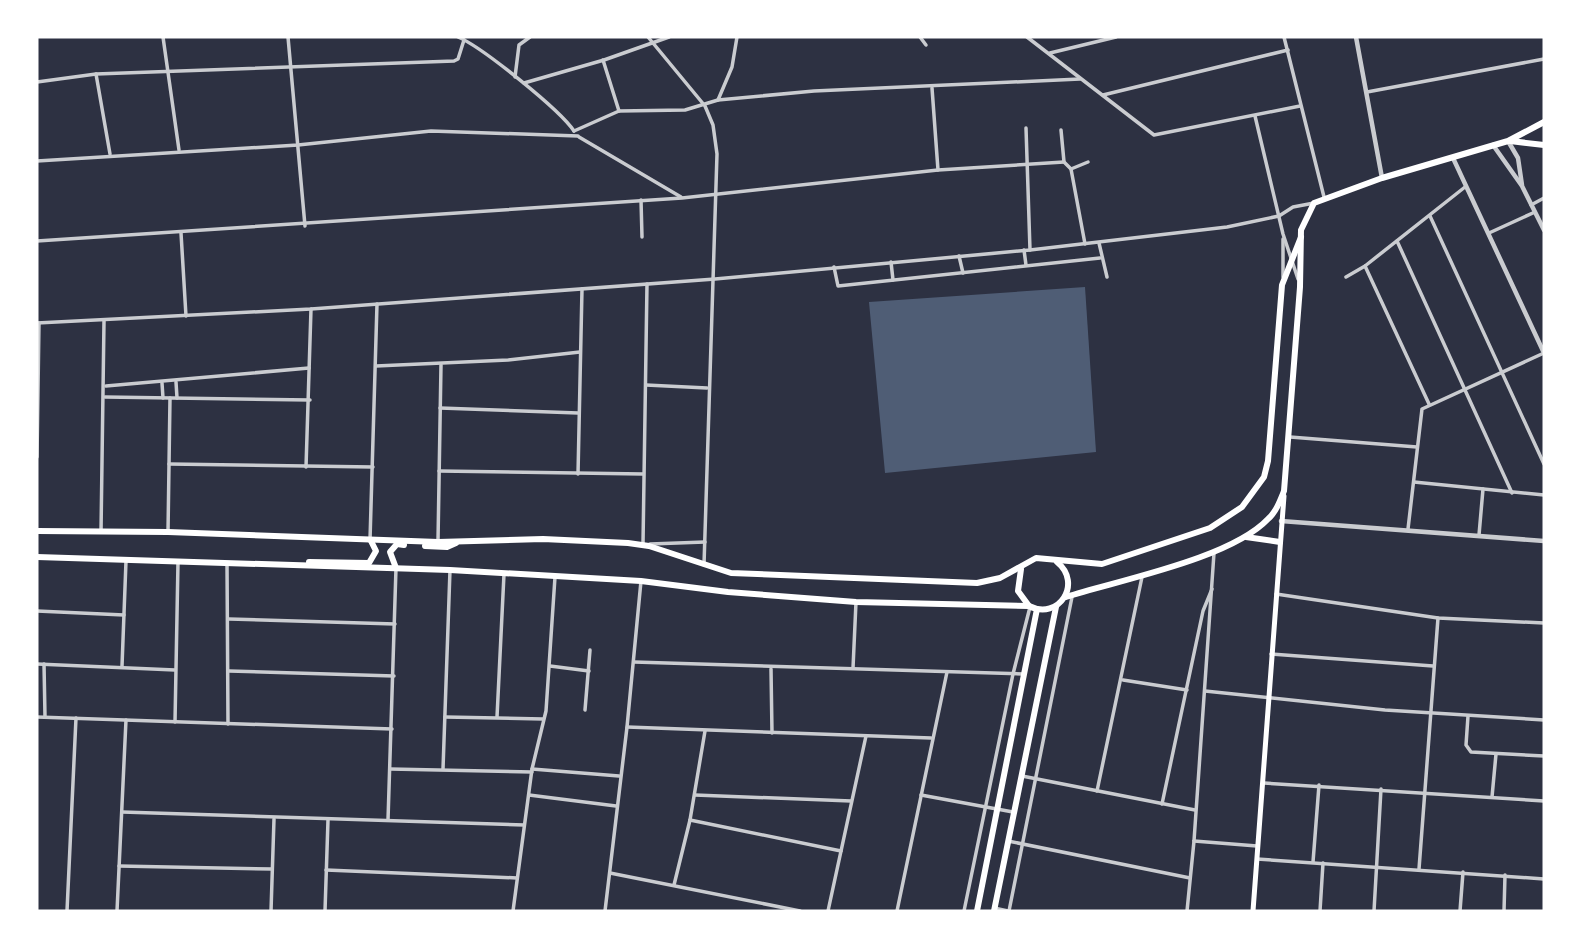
<svg xmlns="http://www.w3.org/2000/svg" width="1581" height="948" viewBox="0 0 1581 948" font-family="'Space Grotesk',sans-serif">
<rect width="100%" height="100%" fill="#2d3142"/>
<path fill="#4f5d75" d="M1085,287L1096,452L885,473L869,302Z"/>
<g fill="none" stroke-linecap="round" stroke-linejoin="round">
<g stroke="#caccd0" stroke-width="3.5">
<path d="M163,37L179,150"/>
<path d="M288,37L305,226"/>
<path d="M458,37C482,47 560,110 574,131"/>
<path d="M648,37L705,106L713,125L717,154L704,565"/>
<path d="M920,37L926,45"/>
<path d="M1027,37L1154,135L1300,106"/>
<path d="M1284,37L1324,197"/>
<path d="M1050,53L1116,37"/>
<path d="M603,60L619,111"/>
<path d="M96,74L110,154"/>
<path d="M515,77L519,45L530,37"/>
<path d="M37,82L96,74L454,61L458,59L464,40"/>
<path d="M524,83L604,60L669,37"/>
<path d="M932,88L938,170"/>
<path d="M1367,92L1544,59"/>
<path d="M1103,95L1288,50"/>
<path d="M718,100L732,67L737,37"/>
<path d="M1255,116L1283,234L1298,279"/>
<path d="M1026,128L1030,250"/>
<path d="M1061,130L1064,162L1071,169L1085,244"/>
<path d="M574,131L619,111L685,110L718,100L814,91L1080,79"/>
<path d="M579,137L681,197"/>
<path d="M37,161L298,145L431,131L578,136"/>
<path d="M1071,169L1088,162"/>
<path d="M641,200L642,237"/>
<path d="M1531,205L1544,198"/>
<path d="M1430,216L1544,464"/>
<path d="M181,233L186,316"/>
<path d="M1489,233L1535,212"/>
<path d="M37,241L682,198L938,170L1064,162"/>
<path d="M1397,241L1512,493"/>
<path d="M1099,243L1107,277"/>
<path d="M1024,250L1026,265"/>
<path d="M959,256L963,273"/>
<path d="M891,262L893,280"/>
<path d="M1365,266L1429,404"/>
<path d="M834,267L838,286L1100,258"/>
<path d="M1283,277V239"/>
<path d="M1346,277L1365,266L1465,187"/>
<path d="M37,323L311,309L715,279L1030,250L1227,227L1279,216L1293,207L1314,203"/>
<path d="M376,366L508,360L580,352"/>
<path d="M176,382L177,398"/>
<path d="M162,383L163,398"/>
<path d="M646,385L707,388"/>
<path d="M106,386L309,368"/>
<path d="M105,397L310,400"/>
<path d="M440,408L578,413"/>
<path d="M1290,437L1417,447"/>
<path d="M37,457L39,323"/>
<path d="M169,464L373,467"/>
<path d="M306,467L311,309"/>
<path d="M439,471L643,474"/>
<path d="M578,474L582,289"/>
<path d="M1414,482L1544,495"/>
<path d="M1408,529L1422,409L1544,353"/>
<path d="M101,532L104,321"/>
<path d="M168,532L170,398"/>
<path d="M1479,535L1483,489"/>
<path d="M370,540L377,304"/>
<path d="M438,541L441,365"/>
<path d="M643,544L647,284"/>
<path d="M650,544L705,542"/>
<path d="M227,563L228,724"/>
<path d="M1276,594L1438,618L1544,623"/>
<path d="M37,611L124,615"/>
<path d="M229,619L395,624"/>
<path d="M1271,654L1433,666"/>
<path d="M634,662L1023,674"/>
<path d="M37,664L175,670"/>
<path d="M44,664L45,717"/>
<path d="M122,666L126,561"/>
<path d="M550,666L589,671"/>
<path d="M853,668L856,602"/>
<path d="M771,669L772,733"/>
<path d="M229,671L394,676"/>
<path d="M1123,680L1187,690"/>
<path d="M1205,691L1385,710L1544,720"/>
<path d="M585,710L590,650"/>
<path d="M1468,716L1466,745L1471,752L1544,756"/>
<path d="M37,717L392,729"/>
<path d="M445,717L543,719"/>
<path d="M497,717L504,574"/>
<path d="M175,722L178,562"/>
<path d="M627,727L931,738"/>
<path d="M390,769L532,772"/>
<path d="M443,769L450,570"/>
<path d="M532,769L619,776"/>
<path d="M1022,776L1195,810"/>
<path d="M1264,783L1544,801"/>
<path d="M1097,791L1142,577"/>
<path d="M529,795L616,806"/>
<path d="M695,795L851,801"/>
<path d="M921,795L1013,812"/>
<path d="M1492,797L1496,754"/>
<path d="M1162,804L1203,611L1212,589"/>
<path d="M122,812L524,825"/>
<path d="M388,820L396,568"/>
<path d="M690,820L841,851"/>
<path d="M1008,841L1190,878"/>
<path d="M1194,841L1257,846"/>
<path d="M1257,859L1544,879"/>
<path d="M1313,862L1319,785"/>
<path d="M119,866L272,869"/>
<path d="M1419,869L1438,618"/>
<path d="M326,870L517,878"/>
<path d="M610,873L800,911"/>
<path d="M674,885L690,820L705,731"/>
<path d="M994,908L1008,911"/>
<path d="M67,911L76,718"/>
<path d="M117,911L126,720"/>
<path d="M271,911L274,819"/>
<path d="M325,911L328,820"/>
<path d="M513,911L532,769L546,711L555,577"/>
<path d="M605,911L627,727L641,581"/>
<path d="M828,911L866,736"/>
<path d="M897,911L947,672"/>
<path d="M964,911L1013,674L1030,607"/>
<path d="M1009,911L1072,597"/>
<path d="M1187,911L1194,841L1214,553"/>
<path d="M1320,911L1323,863"/>
<path d="M1374,911L1381,789"/>
<path d="M1460,911L1463,872"/>
<path d="M1504,911L1505,875"/>
</g>
<g stroke="#caccd0" stroke-width="4.5">
<path d="M1356,37L1382,178"/>
<path d="M1508,141L1518,158L1522,185"/>
<path d="M1493,145L1522,186L1544,230"/>
<path d="M1453,158L1544,353"/>
<path d="M1281,521L1544,541"/>
</g>
<path stroke="#fff" stroke-width="5" d="M1253,911L1284,496"/>
<g stroke="#fff" stroke-width="6">
<path d="M1510,141L1544,145"/>
<path d="M37,531L168,532L438,542L543,539L628,543L649,546L731,573L977,583L1000,578L1036,558L1102,564L1210,528L1242,507L1264,477L1268,461L1282,285L1301,237"/>
<path d="M1246,537L1280,542"/>
<path d="M425,546L447,547L456,543"/>
<path d="M37,557L450,570L641,581L728,592L856,602L1029,606C1059,621 1083,583 1057,562"/>
<path d="M309,562L369,563L376,551L371,541"/>
<path d="M396,568L390,552L397,544L404,545"/>
<path d="M1021,569L1018,591L1029,606"/>
<path d="M1066,597C1119,580 1230,559 1268,519C1276,512 1280,501 1284,491L1300,287L1301,230L1314,203L1382,178L1508,141L1544,122"/>
<path d="M977,911L1037,609"/>
<path d="M994,911L1056,607"/>
</g>
</g>
<rect width="1581" height="948" fill="none" stroke="#ffffff" stroke-width="77"/>
</svg>
